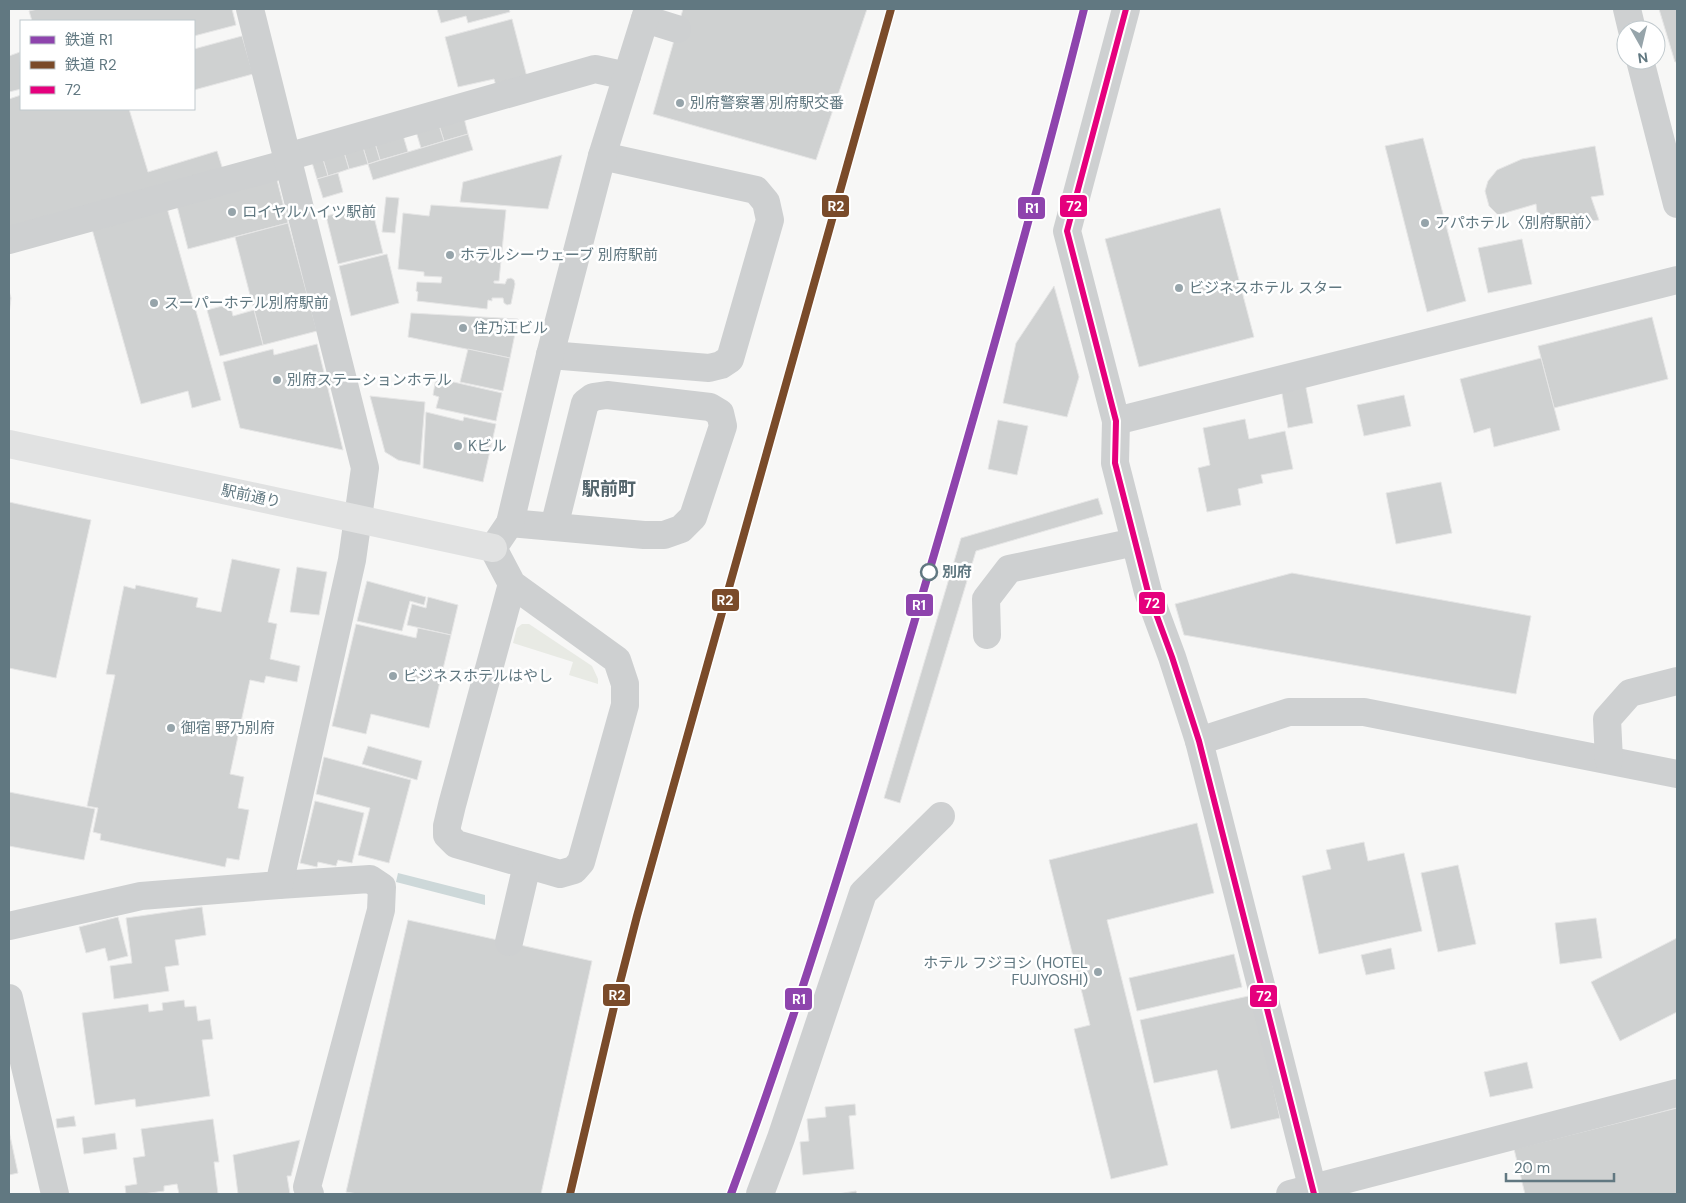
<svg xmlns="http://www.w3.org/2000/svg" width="1686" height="1203" viewBox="0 0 1686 1203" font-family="'DM Sans','Noto Sans JP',sans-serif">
<rect width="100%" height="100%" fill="#f7f7f6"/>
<path fill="#e8eae4" d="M522,624H529L592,666L598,679V684L569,675L573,662L513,643L517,628Z"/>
<path fill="#cdd8d9" d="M398,873L485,895V905L396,882Z"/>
<g fill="#cfd1d1" stroke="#e6e6e6">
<path d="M38,9H232L236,25L194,36V21H32L29,11Z"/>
<path d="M437,9H509L510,12L468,23L466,16L441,23Z"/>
<path d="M683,9H867L816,160L653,114Z"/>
<path d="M1659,9H1677V62H1675Z"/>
<path d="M512,19L528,81L497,89L494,79L458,87L445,37Z"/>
<path d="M242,36L253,74L194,90V49Z"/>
<path d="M20,52L21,89L9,92V56Z"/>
<path d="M21,95V109H129L148,172L217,151L223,170L9,233V99Z"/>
<path d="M463,114L468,134L444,141L438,122Z"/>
<path d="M438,122L444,141L421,148L415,128Z"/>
<path d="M402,132L408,152L380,160L374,140Z"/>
<path d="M468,134L473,150L373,180L368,164Z"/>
<path d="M1423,138L1466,301L1427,312L1385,146Z"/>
<path d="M374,140L380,160L368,164L362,144Z"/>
<path d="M362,144L368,164L349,169L343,149Z"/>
<path d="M1595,146L1604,195L1591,197L1599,220L1539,228L1536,204L1498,215L1489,206L1485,191L1488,181L1497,170L1522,159Z"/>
<path d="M343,149L349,169L328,176L322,156Z"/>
<path d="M562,155L548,209L460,202L463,182Z"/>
<path d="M322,156L328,176L317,179L311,159Z"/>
<path d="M338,173L343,192L323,198L317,179Z"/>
<path d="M276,176L288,223L188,249L176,202Z"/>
<path d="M386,197L399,198L395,233L382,232Z"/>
<path d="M371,205L383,253L338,264L326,216Z"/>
<path d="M431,205L506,210L499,281H494V283L505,284L507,279L511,278L514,280L515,284L511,304L507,305L504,303L503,298H492V301L488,300L487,309L417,301L418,292L416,291L417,282L441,283L442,277L424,276V272L398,269L403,213L429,216Z"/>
<path d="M167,208L221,400L192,408L188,391L141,404L92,229Z"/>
<path d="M1220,208L1254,337L1139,367L1105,239Z"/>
<path d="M288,223L317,331L263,345L235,237Z"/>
<path d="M1522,239L1532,284L1488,293L1478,248Z"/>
<path d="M387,254L399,303L351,316L339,266Z"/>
<path d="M1054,286L1079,377L1067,417L1003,403L1016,343Z"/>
<path d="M9,291L11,298L9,314Z"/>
<path d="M230,304L233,316L254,310L263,345L220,356L207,310Z"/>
<path d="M411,313L518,319L510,358L408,337Z"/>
<path d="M1652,317L1668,379L1554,408L1538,346Z"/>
<path d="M317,344L343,450L240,428L223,362L273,349L274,355Z"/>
<path d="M468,349L510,358L503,391L460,382Z"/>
<path d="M1541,358L1560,430L1494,447L1490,428L1474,433L1460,379Z"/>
<path d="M436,378L502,393L496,421L436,408L439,397L433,395Z"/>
<path d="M1305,383L1313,423L1288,428L1281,388Z"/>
<path d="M1404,395L1411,426L1364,436L1357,405Z"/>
<path d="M370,396L425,402L420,465L398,460L385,452Z"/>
<path d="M426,412L463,421L464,417L496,424L483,482L423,468Z"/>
<path d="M1245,419L1249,439L1285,431L1293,469L1261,475L1263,483L1238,489L1241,505L1207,512L1198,468L1210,465L1203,428Z"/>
<path d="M998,420L1028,426L1017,475L988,469Z"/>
<path d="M1441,482L1452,533L1396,544L1386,493Z"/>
<path d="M1098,498L1103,514L976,551L900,803L884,798L961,538Z"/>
<path d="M9,502L91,520L56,678L9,668Z"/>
<path d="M232,559L280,569L268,622L277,624L270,659L300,666L297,682L266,676L264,683L250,680L230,774L244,777L238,808L249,810L239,860L227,858L225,867L100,840L101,834L93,832L98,808L87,806L115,675L106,674L124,586L135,589L136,585L198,598L196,607L221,612Z"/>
<path d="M297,567L327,572L319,615L290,612Z"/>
<path d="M1292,573L1531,616L1516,694L1184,635L1175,604Z"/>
<path d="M367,581L426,597L424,605L410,601L402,631L357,621Z"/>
<path d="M428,597L458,605L451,635L407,625L412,604L426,608Z"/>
<path d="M356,624L416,638L418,628L451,635L429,728L371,714L366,734L332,726Z"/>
<path d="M368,746L422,761L417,780L362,764Z"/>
<path d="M324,757L411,780L389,863L358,855L370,808L316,794Z"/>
<path d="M9,792L95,809L84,860L9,846Z"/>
<path d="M315,801L364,813L352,863L338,860L336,866L318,862L317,867L300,863Z"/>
<path d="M1197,823L1214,893L1107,920L1168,1165L1111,1179L1074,1029L1090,1025L1049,860Z"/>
<path d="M1364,842L1368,861L1404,853L1422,931L1319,954L1302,876L1331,869L1326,850Z"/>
<path d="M1458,865L1476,944L1438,952L1421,873Z"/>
<path d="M202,907L206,935L175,940L179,965L165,967L169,991L114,999L110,966L132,963L126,918Z"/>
<path d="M118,917L128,956L108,961L105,948L86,953L79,927Z"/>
<path d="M1596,918L1602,958L1560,964L1555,923Z"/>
<path d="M408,920L592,961L541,1194H358L346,1192Z"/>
<path d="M1677,938V1012L1620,1041L1591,982Z"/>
<path d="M1391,948L1395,969L1366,975L1361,955Z"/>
<path d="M1234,954L1242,987L1137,1011L1129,978Z"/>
<path d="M1253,995L1280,1118L1231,1129L1217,1070L1154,1083L1140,1020Z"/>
<path d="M184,1000L185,1007L196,1006L198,1021L210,1019L213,1039L202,1040L210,1096L136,1107L135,1099L95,1105L82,1013L148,1004L149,1012L163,1010L162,1003Z"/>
<path d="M1527,1062L1533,1088L1490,1097L1484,1072Z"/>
<path d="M855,1104L856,1115L849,1116L854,1169L803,1175L800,1142L809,1141L807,1119L826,1117L825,1107Z"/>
<path d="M1677,1108V1194H1525L1514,1149Z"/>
<path d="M74,1116L76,1126L57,1128L56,1119Z"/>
<path d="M213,1119L219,1162H214L218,1194H179L177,1184L164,1186V1191L143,1194H126L125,1186L137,1184L133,1158L145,1156L141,1129Z"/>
<path d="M9,1131L18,1173L9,1175Z"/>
<path d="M115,1133L117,1149L84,1154L82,1138Z"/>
<path d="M300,1140L291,1176H287L290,1194H238L233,1155Z"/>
<path d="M856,1191L857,1194H838Z"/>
</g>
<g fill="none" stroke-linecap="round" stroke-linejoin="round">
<g stroke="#ced0d1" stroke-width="28">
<path d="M1126,9L1067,231L1116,421L1115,463L1148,592L1172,657L1199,741L1314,1194"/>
<path d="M1627,9L1632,30"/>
<path d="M645,19L677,29"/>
<path d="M1640,60L1677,204"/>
<path d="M287,157L595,69L627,76"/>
<path d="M9,240L289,163"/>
<path d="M550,355L709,368L721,365L730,359L770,220L766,202L756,190L602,156"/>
<path d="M1116,421L1677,280"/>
<path d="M510,523L644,535H664L681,529L693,517L723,426L720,413L710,407L607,395L593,397L585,403L554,527"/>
<path d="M512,584L452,805L447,826V835L456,844L560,874L574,870L581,862L625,705V684L617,660L512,584L493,548L510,523L550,355L602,156L648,9"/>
<path d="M987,635L986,599L1009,569L1135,542"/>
<path d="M1199,741L1289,712H1364L1677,774"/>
<path d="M1609,760L1607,719L1630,693L1677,681"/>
<path d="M279,885L370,879L382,887L381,910L307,1187L310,1194"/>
<path d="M9,926L141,896L279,885L352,560L365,468L250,9"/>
<path d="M509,942L527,865"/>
<path d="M9,998L55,1194"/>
<path d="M760,1194L781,1138L863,893L941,816"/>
<path d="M1290,1194L1677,1093"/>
</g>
<path stroke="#e1e2e2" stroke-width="28" d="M9,444L493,548"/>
<defs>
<path id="bus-1" d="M1126,9L1067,231L1116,421L1115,463L1148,592L1172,657L1199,741L1314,1194"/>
</defs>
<use href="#bus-1" stroke="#fff" stroke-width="10"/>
<use href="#bus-1" stroke="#e5007d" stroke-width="6"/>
<defs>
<path id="rail-1" d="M731,1194C797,1015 852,833 906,650C969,437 1030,224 1084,9"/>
<path id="rail-2" d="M570,1194L617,994L637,916L891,9"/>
</defs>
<use href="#rail-1" stroke="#fff" stroke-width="11"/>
<use href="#rail-2" stroke="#fff" stroke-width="11"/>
<use href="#rail-1" stroke="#8e44ad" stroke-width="8"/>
<use href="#rail-2" stroke="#7a4b2a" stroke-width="8"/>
</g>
<g fill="#96a4aa" stroke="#fff" stroke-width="2">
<circle cx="680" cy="103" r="5"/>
<circle cx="232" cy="212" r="5"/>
<circle cx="1425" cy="223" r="5"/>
<circle cx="450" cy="255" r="5"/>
<circle cx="1179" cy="288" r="5"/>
<circle cx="154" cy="303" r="5"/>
<circle cx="463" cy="328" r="5"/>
<circle cx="277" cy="380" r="5"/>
<circle cx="458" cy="446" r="5"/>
<circle cx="393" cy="676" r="5"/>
<circle cx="171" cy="728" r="5"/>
<circle cx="1098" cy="972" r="5"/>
</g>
<circle fill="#fff" stroke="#617881" stroke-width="2.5" cx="929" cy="572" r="8"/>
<g text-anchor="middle" stroke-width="5" stroke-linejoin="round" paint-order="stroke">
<g font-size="15" fill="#617881" stroke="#fff" text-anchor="start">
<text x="690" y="108">別府警察署 別府駅交番</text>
<text x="242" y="217">ロイヤルハイツ駅前</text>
<text x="1435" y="228">アパホテル〈別府駅前〉</text>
<text x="460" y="260">ホテルシーウェーブ 別府駅前</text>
<text x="1189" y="293">ビジネスホテル スター</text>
<text x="164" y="308">スーパーホテル別府駅前</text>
<text x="473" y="333">住乃江ビル</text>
<text x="287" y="385">別府ステーションホテル</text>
<text x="468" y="451">Kビル</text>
<text x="403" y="681">ビジネスホテルはやし</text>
<text x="181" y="733">御宿 野乃別府</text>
<text x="1088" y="968" text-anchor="end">ホテル フジヨシ (HOTEL<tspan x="1088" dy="17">FUJIYOSHI)</tspan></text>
</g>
<g font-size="15" fill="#617881" stroke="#fff">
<text transform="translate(251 496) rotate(12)" y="5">駅前通り</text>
</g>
<g font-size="15" font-weight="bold" fill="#617881" stroke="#fff" text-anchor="start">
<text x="942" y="577">別府</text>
</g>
<g font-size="18" font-weight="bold" fill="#54656c" stroke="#fff">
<text x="609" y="495">駅前町</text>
</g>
</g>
<g stroke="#fff" stroke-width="2">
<rect x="821" y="194" width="29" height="24" rx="5" fill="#7a4b2a"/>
<rect x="1059" y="194" width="29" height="24" rx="5" fill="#e5007d"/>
<rect x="1017" y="196" width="29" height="24" rx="5" fill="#8e44ad"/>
<rect x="711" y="588" width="29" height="24" rx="5" fill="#7a4b2a"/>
<rect x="1138" y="591" width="28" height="24" rx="5" fill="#e5007d"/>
<rect x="905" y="593" width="29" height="24" rx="5" fill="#8e44ad"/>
<rect x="602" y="983" width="29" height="24" rx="5" fill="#7a4b2a"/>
<rect x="1249" y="984" width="29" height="24" rx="5" fill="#e5007d"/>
<rect x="784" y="987" width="29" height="24" rx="5" fill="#8e44ad"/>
</g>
<g font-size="14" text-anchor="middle" font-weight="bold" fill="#fff">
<text x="836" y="211">R2</text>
<text x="1074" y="211">72</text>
<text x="1032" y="213">R1</text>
<text x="725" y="605">R2</text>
<text x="1152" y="608">72</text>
<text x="919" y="610">R1</text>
<text x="617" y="1000">R2</text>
<text x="1264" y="1001">72</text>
<text x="799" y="1004">R1</text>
</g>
<rect width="1686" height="1203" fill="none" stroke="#617881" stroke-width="20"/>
<rect x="20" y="20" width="175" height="90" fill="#ffffff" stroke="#c0c9cd"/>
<rect x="30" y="36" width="25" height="8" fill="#8e44ad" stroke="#c0c9cd"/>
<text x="65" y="45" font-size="15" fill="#617881">鉄道 R1</text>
<rect x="30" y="61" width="25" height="8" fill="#7a4b2a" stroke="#c0c9cd"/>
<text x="65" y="70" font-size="15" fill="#617881">鉄道 R2</text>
<rect x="30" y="86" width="25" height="8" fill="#e5007d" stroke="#c0c9cd"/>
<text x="65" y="95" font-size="15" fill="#617881">72</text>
<g transform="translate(1641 45) rotate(172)"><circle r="24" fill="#ffffff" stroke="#c0c9cd"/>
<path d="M0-4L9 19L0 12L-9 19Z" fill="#96a4aa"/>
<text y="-8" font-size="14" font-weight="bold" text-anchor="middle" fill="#617881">N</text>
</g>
<path d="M1506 1173v8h108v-8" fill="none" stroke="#617881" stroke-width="2.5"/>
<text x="1514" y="1173" font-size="15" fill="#617881" stroke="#ffffff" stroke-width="4" paint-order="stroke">20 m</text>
</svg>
